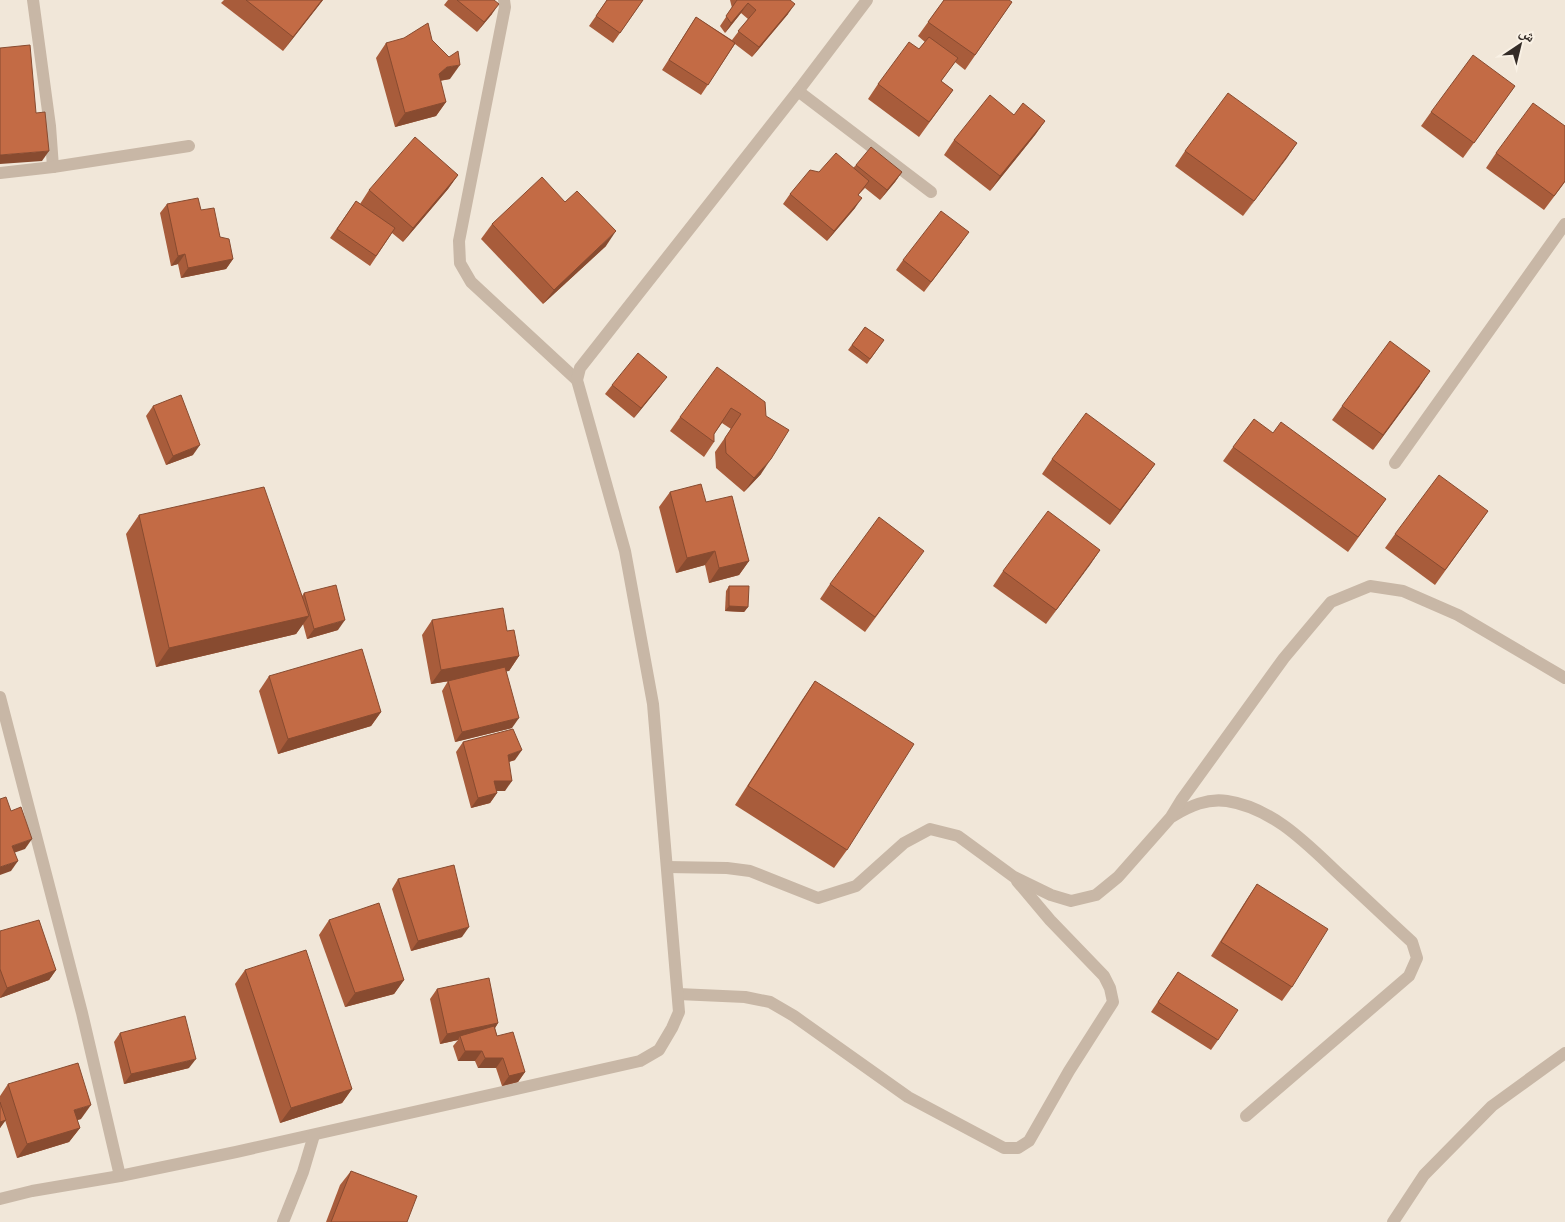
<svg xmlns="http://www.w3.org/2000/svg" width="1565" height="1222" viewBox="0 0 1565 1222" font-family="'DM Sans','Noto Naskh Arabic',sans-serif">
<rect width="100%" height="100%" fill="#f1e7d9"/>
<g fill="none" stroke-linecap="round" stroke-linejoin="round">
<g stroke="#c8b7a6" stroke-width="12">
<path d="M33,0L50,126L53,167"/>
<path d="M504,0L505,7L459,241L460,263L471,282L577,380"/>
<path d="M798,91L931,192"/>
<path d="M0,173L53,167L189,146"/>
<path d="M1395,463L1565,224"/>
<path d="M0,697L82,1013L120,1176"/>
<path d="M1173,816C1190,806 1207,798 1227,801C1274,808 1309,846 1341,876C1365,898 1388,920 1412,942L1417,958L1409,976L1246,1116"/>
<path d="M667,867L727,868L750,871L818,898L856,886L904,843L930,829L958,836L1014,877L1051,895L1071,901L1096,895L1118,877L1171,817L1182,799L1284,658L1331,602L1370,586L1403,591L1458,615L1565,678"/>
<path d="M678,994L745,997L770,1002L794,1016L908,1097L1004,1148H1018L1029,1141L1069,1071L1113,1002L1110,988L1104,976L1050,920L1017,881"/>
<path d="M0,1199L32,1191L120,1176L236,1152L640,1061L659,1050L672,1028L679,1012L653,704L625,551L577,380L580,368L798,91L867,0"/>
<path d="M283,1222L303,1172L314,1135"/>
<path d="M1393,1222L1424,1175L1492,1106L1565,1053"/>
</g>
</g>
<g fill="#a85c3b">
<path d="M224,0H323L283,51L221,3Z"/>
<path d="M448,0H494L492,14L477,32L444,5Z"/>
<path d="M607,0H643L613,43L589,26Z"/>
<path d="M730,0H790L788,14L752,57L735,44L701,95L662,70L696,17L732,40L748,19L741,13L725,33L720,26L732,8Z"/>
<path d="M944,0L1012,2L965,70L955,62L941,81L953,90L919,137L868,99L878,84L919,49L925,42L918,36Z"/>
<path d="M432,40L450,79L440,81L446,102L436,116L395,127L376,58L386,43Z"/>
<path d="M1515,86L1463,158L1421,126L1431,112Z"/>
<path d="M1014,115L1045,121L1035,135L990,191L944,155L954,140Z"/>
<path d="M1565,126V182L1544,210L1486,168L1496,153Z"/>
<path d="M1297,143L1243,216L1175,166L1185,151Z"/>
<path d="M856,165L902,172L895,182L880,200L865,188L858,195L855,208L827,241L783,204L790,194L819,172L853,168Z"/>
<path d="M458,175L448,189L403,242L392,233L370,266L330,238L356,201L360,204L369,190Z"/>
<path d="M167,204L201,210L220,237L233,259L226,269L181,278L178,264L171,266L160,213Z"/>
<path d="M492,224L606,246L543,304L481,239Z"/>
<path d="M962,242L924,292L896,270L903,260Z"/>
<path d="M865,327L884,340L867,364L848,350Z"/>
<path d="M612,385L660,386L634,418L605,394Z"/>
<path d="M1420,386L1373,450L1332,420L1342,406Z"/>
<path d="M765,402L761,474L744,492L716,468L715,452L731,429L722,423L714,434V442L704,457L670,431L680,417Z"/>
<path d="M153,406L193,455L166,465L146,416Z"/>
<path d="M1233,447L1386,499L1348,552L1223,461Z"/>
<path d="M1052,459L1155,464L1110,525L1042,474Z"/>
<path d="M670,492L706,502L749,561L739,575L709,583L705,565L676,573L659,507Z"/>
<path d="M1488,511L1435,585L1385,548L1395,534Z"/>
<path d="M139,515L302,596L304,593L338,630L307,639L303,624L296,634L156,667L126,534Z"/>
<path d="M1100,550L1046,624L993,586L1003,571Z"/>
<path d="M914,565L865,632L820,599L830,584Z"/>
<path d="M729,586L748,607L744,612L725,611L726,591Z"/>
<path d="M432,620L507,631L519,656L509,671H506L512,728L455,742L442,691L448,681H450L431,684L422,635Z"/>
<path d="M269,676L381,712L371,726L278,754L259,691Z"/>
<path d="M815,681L847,850L834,868L735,805L802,700Z"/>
<path d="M463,742L515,760L509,762L505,791H497V793L490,803L471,808L456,752Z"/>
<path d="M398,879L462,937L411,951L392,889Z"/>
<path d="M1257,884L1292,987L1282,1001L1211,956L1247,899Z"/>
<path d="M329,920L404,980L394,994L345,1007L319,935Z"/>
<path d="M0,931L56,970L49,980L0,998Z"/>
<path d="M245,970L352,1089L342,1103L280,1123L235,984Z"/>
<path d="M1178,972L1218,1040L1211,1050L1151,1012Z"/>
<path d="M437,989L498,1023L495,1028L497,1036L525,1072L518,1082L502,1086L496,1068H478L475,1061H458L453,1046L458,1040L440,1044L430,999Z"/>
<path d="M120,1033L189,1068L124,1084L114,1042Z"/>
<path d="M8,1084L81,1119L77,1120L80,1128L69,1142L17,1158L5,1120L0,1128V1096Z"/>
<path d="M351,1171L407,1222H326L340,1185Z"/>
</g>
<g fill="#884b30">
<path d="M322,0H323L283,51L293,37Z"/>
<path d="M748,3L741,13L725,33L731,23Z"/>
<path d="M499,4L492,14L477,32L484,22Z"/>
<path d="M795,4L788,14L752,57L759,47Z"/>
<path d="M460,65L450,79L437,81L439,74L447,67Z"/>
<path d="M446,102L436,116L395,127L405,113Z"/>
<path d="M1045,121L1035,135L990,191L1000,176Z"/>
<path d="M1297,143L1287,158L1243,216L1254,201Z"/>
<path d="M49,151L42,161L0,164V155Z"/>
<path d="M902,172L895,182L880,200L887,190Z"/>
<path d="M458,175L448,189L403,242L413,228Z"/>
<path d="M862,198L855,208L827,241L834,231Z"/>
<path d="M616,231L606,246L543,304L554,290Z"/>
<path d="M185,254L178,264L171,266L178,256Z"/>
<path d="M233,259L226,269L181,278L188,268Z"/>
<path d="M1430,371L1420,386L1373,450L1383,435Z"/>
<path d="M667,377L660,386L634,418L641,408Z"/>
<path d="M200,445L193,455L166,465L173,456Z"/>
<path d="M771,459L761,474L744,492L754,478Z"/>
<path d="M1155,464L1145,478L1110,525L1120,510Z"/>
<path d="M1100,550L1090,565L1046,624L1056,610Z"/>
<path d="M715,551L705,565L676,573L687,558Z"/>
<path d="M749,561L739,575L709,583L719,568Z"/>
<path d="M729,606L748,607L744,612L725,611Z"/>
<path d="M309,616L296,634L156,667L169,648Z"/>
<path d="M345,620L338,630L307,639L314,629Z"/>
<path d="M519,656L509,671L431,684L441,670Z"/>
<path d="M381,712L371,726L278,754L288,739Z"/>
<path d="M519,718L512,728L455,742L462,732Z"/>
<path d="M522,750L515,760L501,764L508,755Z"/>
<path d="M494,781H512L505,791H487Z"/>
<path d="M497,793L490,803L471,808L478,798Z"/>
<path d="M32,839L25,849L5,856L12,846Z"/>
<path d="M18,861L11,871L0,875V867Z"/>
<path d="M469,927L462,937L411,951L418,941Z"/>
<path d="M56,970L49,980L0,998L7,988Z"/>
<path d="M404,980L394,994L345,1007L355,993Z"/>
<path d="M498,1023L492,1033L460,1036L458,1040L440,1044L447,1034Z"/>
<path d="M465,1051H482L475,1061H458Z"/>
<path d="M485,1058H503L496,1068H478Z"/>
<path d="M196,1059L189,1068L124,1084L131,1074Z"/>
<path d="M525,1072L518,1082L502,1086L509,1076Z"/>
<path d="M352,1089L342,1103L280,1123L291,1108Z"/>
<path d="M91,1105L81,1119L64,1124L74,1110Z"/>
<path d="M6,1120L0,1128V1122Z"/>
<path d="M80,1128L69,1142L17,1158L27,1144Z"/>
</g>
<g fill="#c36b45" stroke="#884b30">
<path d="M246,0H322L293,37Z"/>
<path d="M457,0H494L499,4L484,22Z"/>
<path d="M607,0H643L620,33L596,16Z"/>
<path d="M737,0H790L795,4L759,47L738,31L756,10L748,3L731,23L726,16Z"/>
<path d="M944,0H1009L1012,2L975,55L928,22Z"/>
<path d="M696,17L735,43L708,85L669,60Z"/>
<path d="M428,23L432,40L449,57L458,51L460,65L447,67L439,74L446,102L405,113L386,43L404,38Z"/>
<path d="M929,37L958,58L941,81L953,90L929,122L878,84L909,42L919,49Z"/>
<path d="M30,45L36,113L45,112L49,151L0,155V48Z"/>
<path d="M1473,55L1515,86L1474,143L1431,112Z"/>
<path d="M1228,93L1297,143L1254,201L1185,151Z"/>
<path d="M990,95L1014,115L1023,103L1045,121L1000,176L954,140Z"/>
<path d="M1533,103L1565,126V181L1554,196L1496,153Z"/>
<path d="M415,137L458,175L413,228L369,190Z"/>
<path d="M871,147L902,172L887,190L856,165Z"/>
<path d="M836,153L869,181L858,195L862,198L834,231L790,194L810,170L819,172Z"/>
<path d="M542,177L565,202L577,191L616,231L554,290L492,224Z"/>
<path d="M198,198L201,210L214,208L220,237L229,239L233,259L188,268L185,254L178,256L167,204Z"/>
<path d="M356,201L395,228L376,256L337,229Z"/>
<path d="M941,211L969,232L931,282L903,260Z"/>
<path d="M865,327L884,340L870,359L852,345Z"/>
<path d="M1390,341L1430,371L1383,435L1342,406Z"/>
<path d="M638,353L667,377L641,408L612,385Z"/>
<path d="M717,367L765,402L766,416L789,430L771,459L754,478L726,453L725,438L741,414L731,408L714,434V442L680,417Z"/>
<path d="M181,395L200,445L173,456L153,406Z"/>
<path d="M1086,413L1155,464L1120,510L1052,459Z"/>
<path d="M1254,419L1273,433L1281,422L1386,499L1358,537L1233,447Z"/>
<path d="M1439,475L1488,511L1445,570L1395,534Z"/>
<path d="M701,484L706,502L732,496L749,561L719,568L715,551L687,558L670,492Z"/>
<path d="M264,487L309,616L169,648L139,515Z"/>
<path d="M1048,511L1100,550L1056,610L1003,571Z"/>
<path d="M879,517L924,551L875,617L830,584Z"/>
<path d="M336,585L345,620L314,629L304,593Z"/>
<path d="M729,586H749L748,607L729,606Z"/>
<path d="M503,608L507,631L514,630L519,656L441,670L432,620Z"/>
<path d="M362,649L381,712L288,739L269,676Z"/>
<path d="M505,667L519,718L462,732L448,681Z"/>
<path d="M815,681L914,744L847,850L748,786Z"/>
<path d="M513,729L522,750L508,755L512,781H494L497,793L478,798L463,742Z"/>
<path d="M6,797L11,811L21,807L32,839L12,846L18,861L0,867V799Z"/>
<path d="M454,865L469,927L418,941L398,879Z"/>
<path d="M1257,884L1328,929L1292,987L1221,942Z"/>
<path d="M379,903L404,980L355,993L329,920Z"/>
<path d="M39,920L56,970L7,988L0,969V931Z"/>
<path d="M306,950L352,1089L291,1108L245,970Z"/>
<path d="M1178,972L1238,1010L1218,1040L1158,1002Z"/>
<path d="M489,978L498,1023L447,1034L437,989Z"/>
<path d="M185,1016L196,1059L131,1074L120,1033Z"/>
<path d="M494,1026L497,1036L513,1032L525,1072L509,1076L503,1058H485L482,1051H465L460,1036Z"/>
<path d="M78,1063L91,1105L74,1110L80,1128L27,1144L8,1084Z"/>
<path d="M0,1102L6,1120L0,1122Z"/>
<path d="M351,1171L417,1196L407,1222H331Z"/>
</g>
<g transform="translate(1520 45) rotate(35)" stroke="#f9f1e5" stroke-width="4" paint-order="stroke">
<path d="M0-4L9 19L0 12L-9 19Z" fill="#342c27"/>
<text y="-8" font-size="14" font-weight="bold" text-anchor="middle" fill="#342c27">ش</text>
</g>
</svg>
